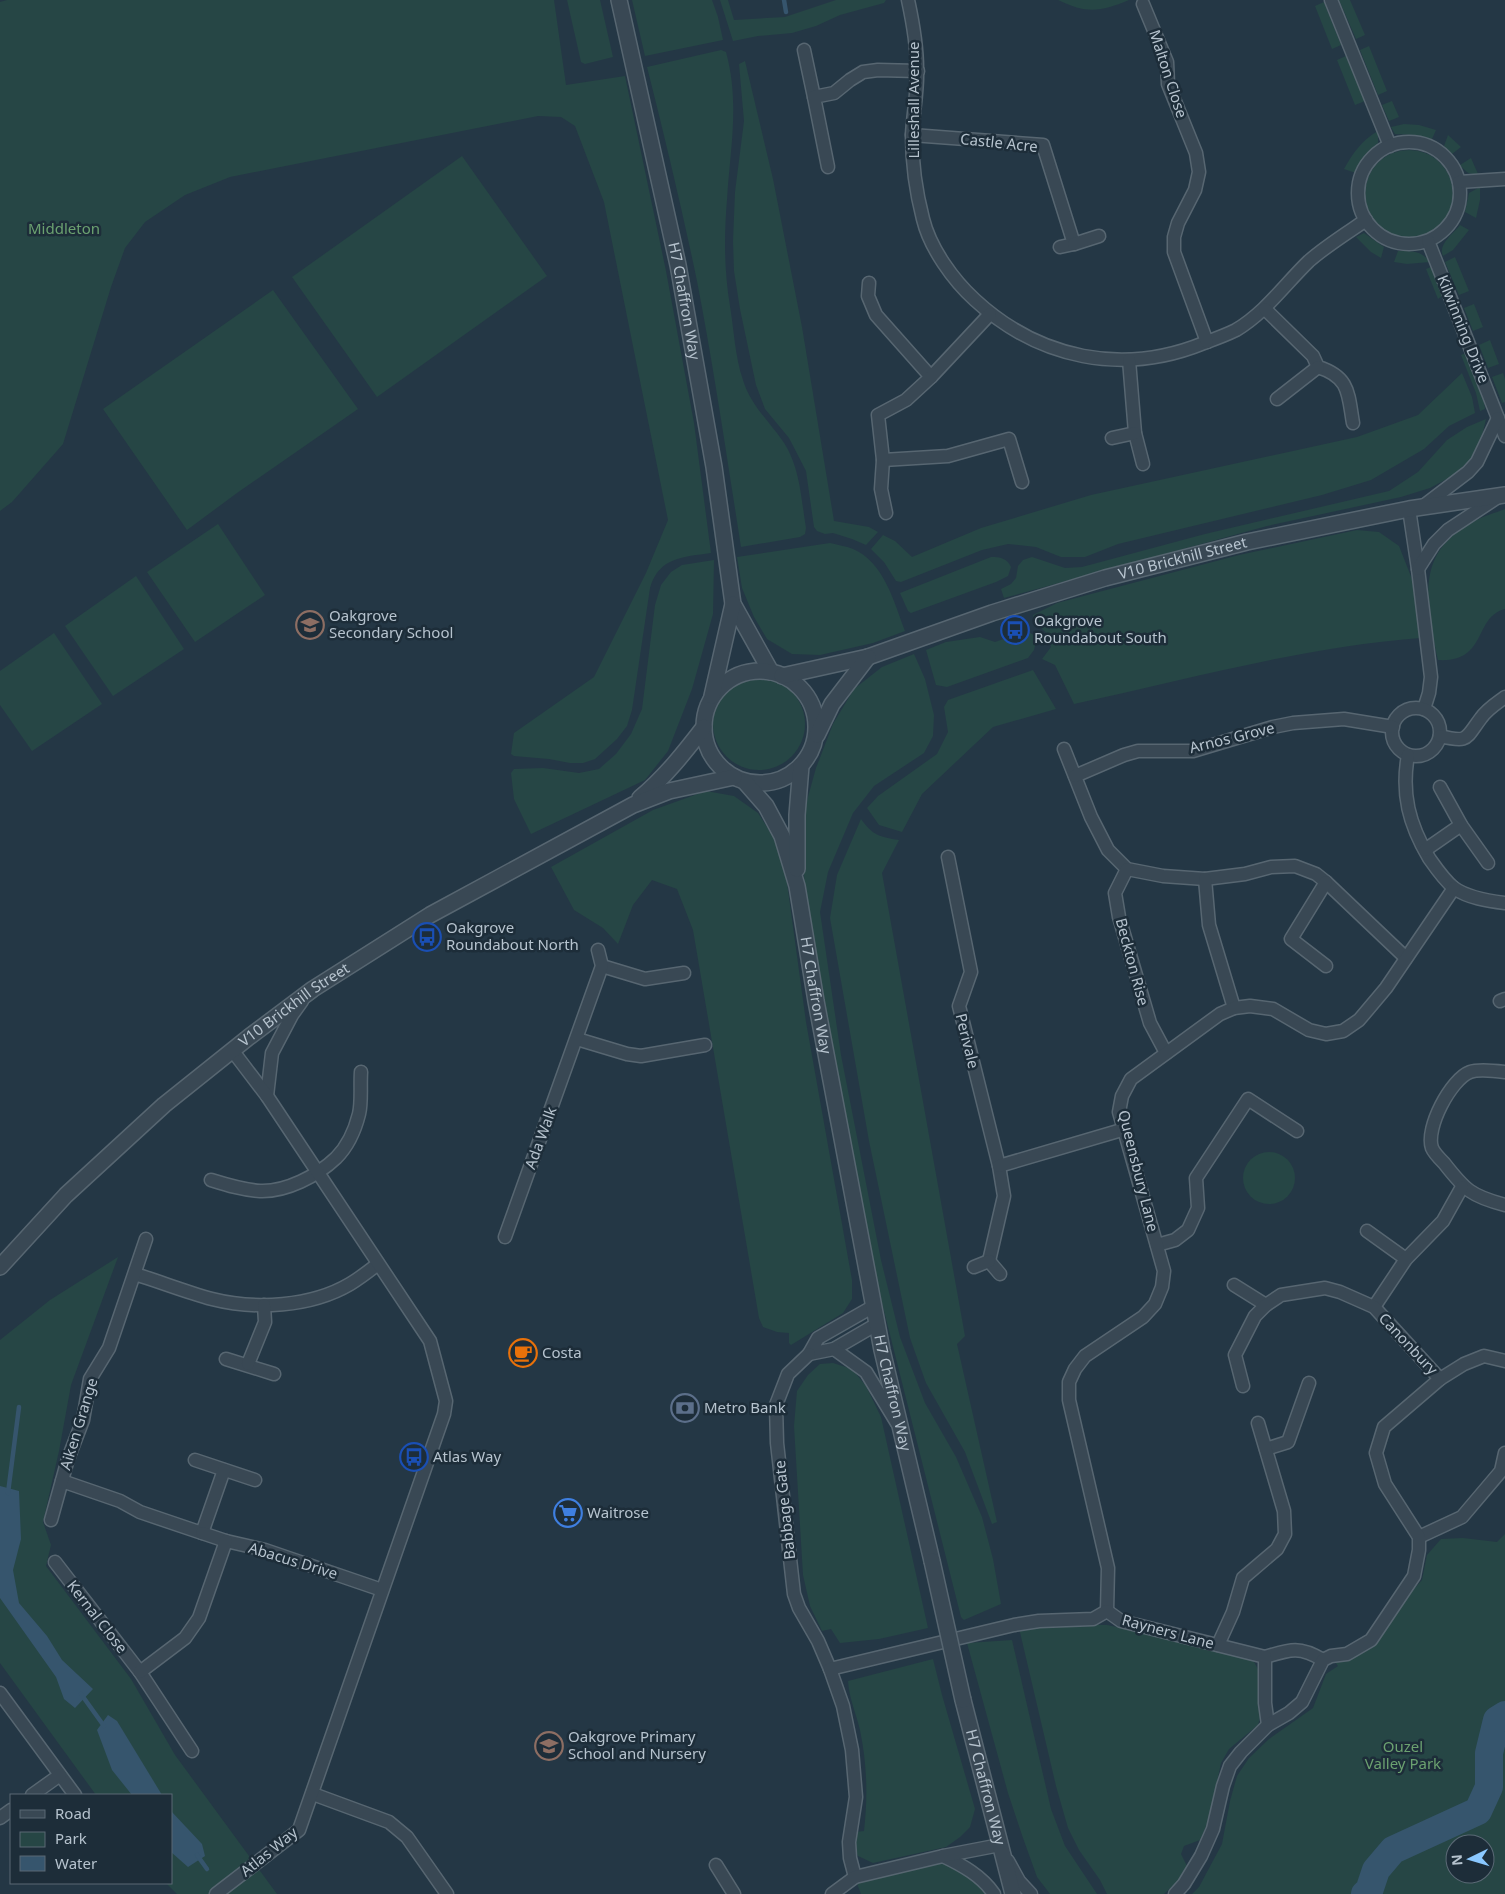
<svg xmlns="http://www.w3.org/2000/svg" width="1505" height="1894" viewBox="0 0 1505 1894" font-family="'Noto Sans',sans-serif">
<rect width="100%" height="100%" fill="#243745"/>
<g fill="#264645" fill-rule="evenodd">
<path d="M7,0H554L566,85L625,76L666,271L694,423L711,553C683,557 659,557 650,588L632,710L627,726L617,739L595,759L583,763H570L549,759L514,756L511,754L514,733L594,677L646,573L668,520L604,202L575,126L561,117L538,116L230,177L185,195L145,222L125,248L111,287L63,444L12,502L0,511V2Z"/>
<path d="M567,0H600L613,57L585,64L581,62Z"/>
<path d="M632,0H712L718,17L723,40L645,56Z"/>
<path d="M720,0H728L734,20L785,17L836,0H886L884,3L840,15L816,26L792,33L758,36L733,41Z"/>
<path d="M1058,0H1129C1100,12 1087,14 1058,0Z"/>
<path d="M1339,0H1350L1365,35L1356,39Z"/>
<path d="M1324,2L1341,45L1332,49L1315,6Z"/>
<path d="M1369,46L1387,91L1378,95L1360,50Z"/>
<path d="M721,50L726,52C740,103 730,149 727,200C724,235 724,270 730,306C734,330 735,357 743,380C750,404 768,420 782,440C800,465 801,498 806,528L805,534L800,537L741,547C727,458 714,369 697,281C682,209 665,138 647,67Z"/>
<path d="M1346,56L1365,101L1355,105L1337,60Z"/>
<path d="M745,61L773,179L802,327L834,521L869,527L878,532L866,545L852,539L833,533L825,534L817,531L814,527L806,471L789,438L765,409L756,385L740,309L734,271L733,241L735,192L744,121L739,64Z"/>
<path d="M1392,101L1399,117L1389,121L1382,105Z"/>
<path d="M1404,124L1419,125L1436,130L1432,139L1415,135L1395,134L1391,127Z"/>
<path d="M1378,131V143L1367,153L1356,173L1344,169C1353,153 1362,140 1378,131Z"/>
<path d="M1448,135L1461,147L1452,154L1444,146Z"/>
<circle cx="1409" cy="194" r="44"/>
<path d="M462,156L547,276L377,397L292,277Z"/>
<path d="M1471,158L1478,174C1469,175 1466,172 1460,165Z"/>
<path d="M1480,187V200L1476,218L1465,212L1469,193Z"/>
<path d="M1460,225L1469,230L1453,250L1443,256C1438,244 1453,234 1460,225Z"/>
<path d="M1364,233L1384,247L1381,258L1371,252L1356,237Z"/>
<path d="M1398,251C1411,251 1421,250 1430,262L1407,264L1394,262Z"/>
<path d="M1455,257L1469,291L1459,295L1445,262Z"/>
<path d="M1431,267L1443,295L1438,299L1426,269Z"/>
<path d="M273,290L358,409L237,493L187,530L103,409Z"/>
<path d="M1474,304L1483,327L1473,331L1464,308Z"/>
<path d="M1490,340L1499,364L1488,368L1479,345Z"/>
<path d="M1466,353L1484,401L1485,409L1480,411L1476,393L1461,355Z"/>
<path d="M1462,373L1472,397L1475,413L1449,426L1424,449L1371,480L1322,495L1118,544L1085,557H1061L1036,547L1008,544L982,550L901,582L896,581L884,562L871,549L883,535L895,541L912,557L981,528L1091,495L1357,437L1418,415Z"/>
<path d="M1503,373L1505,379V402L1502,403L1492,377Z"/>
<path d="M1486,419L1482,436L1472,458L1454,475L1430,488L1401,497L1267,526L1004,598L1001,589L1011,584L1016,578L1018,566L1023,560L1032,557L1065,568L1082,567L1205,534L1389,491L1418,472L1447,440L1467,427Z"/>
<path d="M1505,509V609C1473,617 1488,663 1438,660C1427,605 1413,553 1473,522C1483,516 1495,513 1505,509Z"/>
<path d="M218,524L265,595L195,642L147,572Z"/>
<path d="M1357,530L1379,532L1399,546L1412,579L1420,638C1303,647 1189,679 1074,704L1055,665L1042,659L1051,647C1049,634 1046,630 1034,625L1033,615L1057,603L1239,555Z"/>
<path d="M830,543C837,545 846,546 853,549C884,562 894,602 905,631L873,643L820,655L792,654L767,639L754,617L742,588L737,557Z"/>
<path d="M991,557C1000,557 1007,558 1011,567L1008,576L996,582L911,613L908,611L900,593Z"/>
<path d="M714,560L713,614L692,689L668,751L645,780L531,834L514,799L511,773L514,769L543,768L579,773L599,769L616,754L631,734L642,709L655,605L661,585L671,572L682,565Z"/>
<path d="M136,576L184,649L113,696L65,626Z"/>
<path d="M1027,631L1037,637L1034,650L1028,658L947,687L936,685L926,650L946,642L980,637L995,642Z"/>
<path d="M54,633L102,704L32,751L0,705V671Z"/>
<path d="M914,654L925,679L934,715L933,736L924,753L874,786L853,813L828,872L820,912L841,1055L881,1260L900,1337L925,1403L956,1457L982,1517L993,1559L1001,1604L964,1620L961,1617L879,1291L839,1083L805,892L801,822L816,768L833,724L854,689L882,667Z"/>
<path d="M1033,670L1056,709L993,727L922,794L902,832L879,825L867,808L878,796L937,754L948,732L944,707L948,700Z"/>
<circle cx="759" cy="724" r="46"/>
<path d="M706,791L734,796L758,813L776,841L785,868L806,1022L852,1280V1299L843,1313L791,1345L789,1343V1333L777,1332L763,1327L759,1318L693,930L677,889L652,880L633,905L618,944L603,928L574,910L551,867L653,810Z"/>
<path d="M861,819C872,835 880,837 899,840L882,873L965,1336L957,1344L997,1522L992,1524L965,1452L926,1383L910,1338L869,1141L830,918L837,875Z"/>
<circle cx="1269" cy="1178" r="26"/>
<path d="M118,1257L71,1385L59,1451L43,1522L51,1545L46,1566L131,1679L175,1755L277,1894H177L166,1883H171V1795H96L0,1663V1340L50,1300Z"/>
<path d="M833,1363L852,1369L866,1386L881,1417L928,1628L879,1639L840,1643L831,1629L822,1631L810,1606L803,1575L794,1426L797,1391L808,1375L820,1364Z"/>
<path d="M1505,1534V1894H1192L1199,1887L1222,1844L1230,1801L1237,1776L1249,1758L1269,1739L1313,1708L1326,1674L1338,1666L1335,1662L1352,1658L1378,1641L1393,1613L1422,1580L1427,1555L1441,1539L1463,1538L1497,1542ZM1455,1844H1485V1874H1455Z"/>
<path d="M1062,1624L1107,1625L1175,1639L1253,1660L1259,1671L1258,1700L1261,1715L1258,1725L1229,1749L1221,1763L1209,1820L1200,1840L1184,1846L1181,1854L1187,1866L1181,1878L1164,1894H1107L1100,1880L1079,1850L1068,1828L1056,1786L1019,1628Z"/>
<path d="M1012,1640L1051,1809L1065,1846L1097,1894H1050L1037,1877L1023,1838L1008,1793L967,1643Z"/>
<path d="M933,1659L942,1695L975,1809L970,1827L960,1837L946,1847L873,1863L858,1856L854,1846L856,1832L864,1831C868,1796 867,1764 860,1730C856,1713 849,1698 848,1681Z"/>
<path d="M943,1856L994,1894H861L856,1881Z"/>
</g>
<g fill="#36556d">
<path d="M0,1486L19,1491L21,1539L13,1570L19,1603L47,1636L62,1660L93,1689L75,1708L64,1699L56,1677L0,1598Z"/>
<path d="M108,1715L117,1721L162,1795H132L112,1770L97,1730Z"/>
<path d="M171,1811L202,1844L205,1856L188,1867L171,1852Z"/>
</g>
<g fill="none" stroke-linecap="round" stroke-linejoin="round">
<g stroke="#36556d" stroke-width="4.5">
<path d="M784,0L786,12"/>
<path d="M8,1493L19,1407"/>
<path d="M81,1694L104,1726"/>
<path d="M197,1855L207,1869"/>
</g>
<path stroke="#36556d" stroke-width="28" d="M1365,1894L1369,1891L1376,1870L1393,1850L1478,1811L1489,1787V1753L1497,1720L1505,1715"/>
<defs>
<g id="minor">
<path d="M908,0C913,23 917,45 917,69C918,91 913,113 912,135C912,163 916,192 923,219C930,248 953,280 975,300C1039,359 1123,376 1204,343C1215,339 1226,335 1236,330C1266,312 1285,284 1309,261C1326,246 1347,233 1366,220"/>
<path d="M1331,0L1390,146"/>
<path d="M1143,4L1167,62L1168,84L1196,153L1199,172L1195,190L1178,223L1174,237V252L1207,342"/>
<path d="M804,50L814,97"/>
<path d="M912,135L1043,145L1074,244L1060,247"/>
<circle cx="1409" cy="193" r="51"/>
<path d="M828,167L814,97L834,93L850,80L863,72L878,70L918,71"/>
<path d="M1459,182L1505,179"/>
<path d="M1428,241L1505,436"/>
<path d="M1074,244L1099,236"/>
<path d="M869,283L868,296L876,315L931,377"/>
<path d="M1265,309L1313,356L1318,367C1350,377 1348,394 1353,423"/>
<path d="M1129,360L1135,433L1143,464"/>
<path d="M1277,399L1318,367"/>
<path d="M1112,438L1135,433"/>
<path d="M883,460L948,456L1009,439L1022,482"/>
<path d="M1422,507L1468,472L1477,462L1498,418"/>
<path d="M1409,509L1418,569L1431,677L1429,693L1424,709"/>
<path d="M886,513L881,489L883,460L878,415L906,400L931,377L990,314"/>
<path d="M1418,569L1434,544L1448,530L1498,497"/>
<circle cx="1416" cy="732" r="24"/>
<path d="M1440,736C1469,743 1465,739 1481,718C1487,709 1497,703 1505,697"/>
<path d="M1064,749L1091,817L1108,850L1127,869L1163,876L1205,879L1245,874L1271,867L1295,866L1316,874L1326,882L1406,958"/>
<path d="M1408,755C1401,794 1409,824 1429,858C1436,868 1444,880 1454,888C1468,898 1488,901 1505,903"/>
<path d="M1075,776L1124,755L1138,751H1193L1273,727L1293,723L1344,719L1393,727"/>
<path d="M1440,787L1461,825L1488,863"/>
<path d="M1425,850L1461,825"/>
<path d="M948,857L971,972L959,1006L999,1166L1004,1196L989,1261"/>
<path d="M1127,869L1115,893L1119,917L1150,1023L1166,1053"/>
<path d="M1205,879L1209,925L1234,1008"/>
<path d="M602,966L645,979L684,973"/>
<path d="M1326,966L1291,939L1326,882"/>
<path d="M1500,1001L1505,999"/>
<path d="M577,1039L627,1054L641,1056L705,1045"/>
<path d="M1505,1072C1497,1071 1478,1069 1470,1072C1451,1079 1425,1128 1432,1148C1434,1153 1440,1159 1444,1163C1465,1190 1471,1196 1505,1205"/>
<path d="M267,1096L272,1053L292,1015L302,1001"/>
<path d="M999,1166L1125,1129"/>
<path d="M211,1180C227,1185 243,1190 260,1191C286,1192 317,1176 336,1158C347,1147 355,1130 359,1114C362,1102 360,1086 361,1072"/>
<path d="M1367,1231L1406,1259"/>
<path d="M505,1237L602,966L598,950"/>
<path d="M1157,1245L1175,1240L1188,1230L1198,1208L1196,1178L1248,1099L1297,1131"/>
<path d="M989,1261L1000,1274"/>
<path d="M974,1267L989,1261"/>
<path d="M135,1274C161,1282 186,1292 212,1299C255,1310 311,1307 350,1284C360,1278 369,1271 378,1264"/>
<path d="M1234,1285L1266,1305"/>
<path d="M874,1306L818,1338L809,1354L834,1349L877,1324"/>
<path d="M1374,1307L1406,1259L1443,1221L1462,1187"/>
<path d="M834,1349L866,1372L897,1423"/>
<path d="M809,1354L788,1374L776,1405L777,1443L794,1594L799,1608L818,1641L830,1669"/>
<path d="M226,1359L274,1374"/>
<path d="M248,1364L265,1322L264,1305"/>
<path d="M1243,1386L1235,1355L1255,1316L1266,1305L1281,1295L1325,1288L1340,1292L1374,1307L1440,1379"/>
<path d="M1266,1449L1288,1442L1309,1383"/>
<path d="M195,1460L255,1480"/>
<path d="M62,1481L120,1501L140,1512L202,1533L224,1470"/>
<path d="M51,1520L68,1459L83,1420L90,1379L109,1348L146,1239"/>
<path d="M202,1533L226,1541L265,1550L382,1590"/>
<path d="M1419,1537L1462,1517L1501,1471L1505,1453"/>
<path d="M55,1562L140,1672L192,1751"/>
<path d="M1107,1611L1108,1568L1069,1400V1382L1075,1369L1085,1356L1143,1317L1155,1304L1162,1287L1164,1271L1119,1112L1122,1096L1131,1079L1220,1014L1234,1008L1250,1006L1273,1009L1309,1030L1326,1034L1343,1031L1359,1020L1386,988L1454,888"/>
<path d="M1218,1645L1233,1612L1243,1578L1277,1549L1285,1534L1284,1511L1258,1423"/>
<path d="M1265,1657C1291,1649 1300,1646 1323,1660"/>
<path d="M140,1672L185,1638L199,1618L226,1541"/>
<path d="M0,1693L75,1795"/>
<path d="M313,1794L389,1822L407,1837L447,1894"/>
<path d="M32,1795L60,1775"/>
<path d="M0,1818L11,1810"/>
<path d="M943,1856C962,1865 982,1876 994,1894"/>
<path d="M1008,1861L1019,1881L1031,1894"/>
<path d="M716,1865L734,1894"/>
<path d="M855,1877L850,1858L849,1842L856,1797L852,1750L843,1706L830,1669L1014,1625L1039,1621L1093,1619L1107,1611L1121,1621L1265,1657V1703L1268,1725"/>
<path d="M216,1894L299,1830L444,1414L446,1401L430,1341L267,1096L232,1050"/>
<path d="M832,1894L855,1877L943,1856L1000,1845"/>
<path d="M1175,1894L1184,1884L1201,1856L1213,1829L1223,1786L1230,1766L1241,1752L1268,1725L1289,1713L1302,1702L1323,1660L1331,1656L1347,1654L1371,1640L1414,1576L1419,1550V1537L1385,1484L1376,1453L1384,1427L1440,1379L1464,1364L1484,1356L1505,1361"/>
</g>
<g id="tertiary">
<path id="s1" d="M619,0L678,265L714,467L733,604L771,672"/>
<circle cx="760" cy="727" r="56"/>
<path id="s2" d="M782,676L868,657L992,613L1105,578L1247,542L1409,509L1505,495"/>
<path d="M712,696L733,604"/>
<path d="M817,735L832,704L868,657"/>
<path id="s3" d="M745,782L766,806L782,836L797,886L816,1001L882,1350L932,1561"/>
<path d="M640,798C665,777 684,753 704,727"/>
<path d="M797,869V815L801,766"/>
<path id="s4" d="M0,1267L66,1195L164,1105L249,1037L313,989L430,915L633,805L669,791L734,777"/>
<path id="s5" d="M963,1700L1013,1894"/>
</g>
</defs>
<use href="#minor" stroke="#576671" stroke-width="15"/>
<use href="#tertiary" stroke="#576671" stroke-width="18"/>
<use href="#minor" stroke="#394854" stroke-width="12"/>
<use href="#tertiary" stroke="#394854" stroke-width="15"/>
<defs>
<path id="tertiary-bridge" d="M932,1561L963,1700"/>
</defs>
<use href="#tertiary-bridge" stroke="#576671" stroke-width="18" stroke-linecap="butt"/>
<use href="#tertiary-bridge" stroke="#394854" stroke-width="15"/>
</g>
<defs>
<symbol id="school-ring" viewBox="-11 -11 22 22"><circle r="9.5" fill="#1d2d39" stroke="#8d6e63" stroke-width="1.5"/><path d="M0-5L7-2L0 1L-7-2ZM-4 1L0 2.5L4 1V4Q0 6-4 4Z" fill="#8d6e63"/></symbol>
<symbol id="bus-ring" viewBox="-11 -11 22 22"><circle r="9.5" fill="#1d2d39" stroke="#1a4fb4" stroke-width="1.5"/><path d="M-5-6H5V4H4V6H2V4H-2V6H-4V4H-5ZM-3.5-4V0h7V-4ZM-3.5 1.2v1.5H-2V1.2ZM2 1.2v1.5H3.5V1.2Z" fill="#1a4fb4"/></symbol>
<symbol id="cafe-ring" viewBox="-11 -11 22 22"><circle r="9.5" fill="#1d2d39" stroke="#e8710a" stroke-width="1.5"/><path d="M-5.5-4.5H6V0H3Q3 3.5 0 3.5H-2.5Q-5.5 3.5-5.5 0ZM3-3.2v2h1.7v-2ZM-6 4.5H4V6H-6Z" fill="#e8710a"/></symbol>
<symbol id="bank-ring" viewBox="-11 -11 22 22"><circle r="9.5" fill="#1d2d39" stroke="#5c6f8a" stroke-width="1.5"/><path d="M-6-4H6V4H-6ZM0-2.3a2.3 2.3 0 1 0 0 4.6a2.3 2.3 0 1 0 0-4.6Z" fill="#5c6f8a"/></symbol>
<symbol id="supermarket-ring" viewBox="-11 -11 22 22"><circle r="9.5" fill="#1d2d39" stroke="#3f7fe0" stroke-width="1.5"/><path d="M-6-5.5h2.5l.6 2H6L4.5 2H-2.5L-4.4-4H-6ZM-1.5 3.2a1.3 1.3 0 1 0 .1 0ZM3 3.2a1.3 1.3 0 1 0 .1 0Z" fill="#3f7fe0"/></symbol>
</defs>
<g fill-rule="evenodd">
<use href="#school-ring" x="294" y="609" width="32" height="32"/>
<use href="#bus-ring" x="999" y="614" width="32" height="32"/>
<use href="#bus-ring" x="411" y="921" width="32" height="32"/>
<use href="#cafe-ring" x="507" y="1337" width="32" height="32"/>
<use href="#bank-ring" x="669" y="1392" width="32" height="32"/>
<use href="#bus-ring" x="398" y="1441" width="32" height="32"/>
<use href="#supermarket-ring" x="552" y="1497" width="32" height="32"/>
<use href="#school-ring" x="533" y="1730" width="32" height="32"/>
</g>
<g text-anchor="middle" stroke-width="5" stroke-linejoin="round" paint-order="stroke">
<g font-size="15" fill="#b6c3ce" stroke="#1d2d39">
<text transform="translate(1168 74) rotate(72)" y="5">Malton Close</text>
<text transform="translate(914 100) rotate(-90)" y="5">Lilleshall Avenue</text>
<text transform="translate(999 143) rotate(6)" y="5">Castle Acre</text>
<text dy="5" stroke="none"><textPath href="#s1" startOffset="308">H7 Chaffron Way</textPath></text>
<text transform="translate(1463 329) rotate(68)" y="5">Kilwinning Drive</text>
<text dy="5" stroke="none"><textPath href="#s2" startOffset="418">V10 Brickhill Street</textPath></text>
<text transform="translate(1232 738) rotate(-14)" y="5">Arnos Grove</text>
<text transform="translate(1132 962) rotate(75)" y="5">Beckton Rise</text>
<text dy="5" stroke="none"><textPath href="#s3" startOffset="229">H7 Chaffron Way</textPath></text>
<text dy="5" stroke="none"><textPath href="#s4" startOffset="395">V10 Brickhill Street</textPath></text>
<text transform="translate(967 1041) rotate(76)" y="5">Perivale</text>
<text transform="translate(541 1138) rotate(-70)" y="5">Ada Walk</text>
<text transform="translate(1138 1171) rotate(76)" y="5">Queensbury Lane</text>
<text transform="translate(1408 1344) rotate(47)" y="5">Canonbury</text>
<text dy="5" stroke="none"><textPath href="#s3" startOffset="634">H7 Chaffron Way</textPath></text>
<text transform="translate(79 1424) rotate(-73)" y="5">Aiken Grange</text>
<text transform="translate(785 1510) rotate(-96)" y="5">Babbage Gate</text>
<text transform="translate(293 1561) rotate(17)" y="5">Abacus Drive</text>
<text transform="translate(97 1617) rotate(52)" y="5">Kernal Close</text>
<text transform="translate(1168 1632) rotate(15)" y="5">Rayners Lane</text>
<text dy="5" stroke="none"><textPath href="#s5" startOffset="90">H7 Chaffron Way</textPath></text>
<text transform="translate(269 1852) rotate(-39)" y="5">Atlas Way</text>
</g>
<g font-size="15" fill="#6ba170" stroke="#1d2d39">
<text x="64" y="234">Middleton</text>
<text x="1403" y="1752">Ouzel<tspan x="1403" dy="17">Valley Park</tspan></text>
</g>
<g font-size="15" fill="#b6c3ce" stroke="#1d2d39" text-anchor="start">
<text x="329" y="621">Oakgrove<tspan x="329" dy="17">Secondary School</tspan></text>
<text x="1034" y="626">Oakgrove<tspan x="1034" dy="17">Roundabout South</tspan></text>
<text x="446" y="933">Oakgrove<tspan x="446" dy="17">Roundabout North</tspan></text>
<text x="542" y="1358">Costa</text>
<text x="704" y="1413">Metro Bank</text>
<text x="433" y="1462">Atlas Way</text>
<text x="587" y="1518">Waitrose</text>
<text x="568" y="1742">Oakgrove Primary<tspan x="568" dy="17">School and Nursery</tspan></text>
</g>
</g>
<rect x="10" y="1794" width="162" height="90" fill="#1d2d39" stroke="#5a6975"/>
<rect x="20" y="1810" width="25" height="8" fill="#394854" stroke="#5a6975"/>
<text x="55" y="1819" font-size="15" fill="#b6c3ce">Road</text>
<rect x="20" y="1832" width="25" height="15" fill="#264645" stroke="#5a6975"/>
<text x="55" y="1844" font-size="15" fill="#b6c3ce">Park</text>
<rect x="20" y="1856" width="25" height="15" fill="#36556d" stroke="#5a6975"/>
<text x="55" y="1869" font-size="15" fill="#b6c3ce">Water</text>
<g transform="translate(1470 1859) rotate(265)"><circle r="24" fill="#1d2d39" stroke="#5a6975"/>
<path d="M0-4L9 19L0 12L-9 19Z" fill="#8ac8ff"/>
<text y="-8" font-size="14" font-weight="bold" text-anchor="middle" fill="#b6c3ce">N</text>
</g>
</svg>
